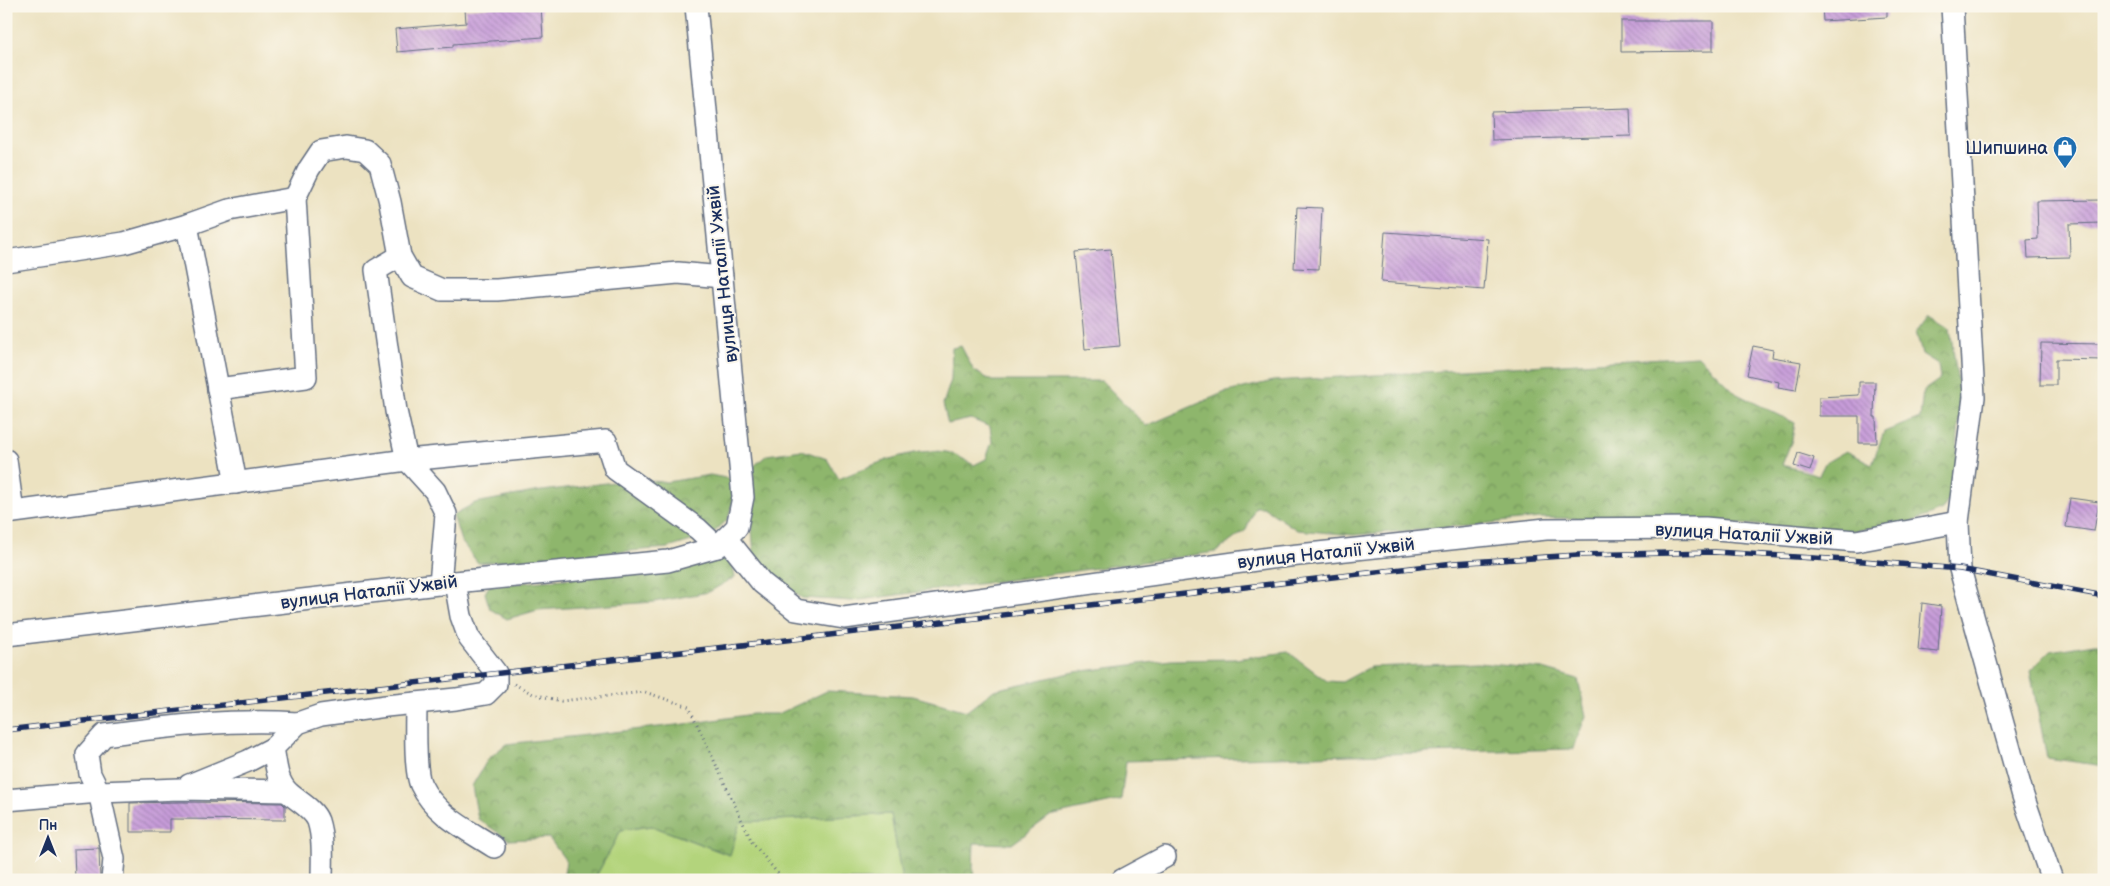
<svg xmlns="http://www.w3.org/2000/svg" width="2110" height="886" viewBox="0 0 2110 886" font-family="'Balsamiq Sans',sans-serif">
<defs>
<pattern id="forest-crowns" width="20" height="18" patternUnits="userSpaceOnUse" patternTransform="scale(1.25)"><rect width="20" height="18" fill="#8eb66c"/><path d="M2 6a3 3 0 1 1 6 0M12 15a3 3 0 1 1 6 0" fill="none" stroke="#73945c"/></pattern>
<pattern id="building-back-hatch" width="6" height="6" patternUnits="userSpaceOnUse" patternTransform="scale(1.25)"><rect width="6" height="6" fill="#c79cd9"/><path d="M-1 5l2 2M0 0l6 6M5-1l2 2" fill="none" stroke="#a180b3"/></pattern>
</defs>
<rect width="100%" height="100%" fill="#fbf7ec"/>
<filter id="ink" filterUnits="userSpaceOnUse"><feTurbulence type="fractalNoise" baseFrequency=".02" numOctaves="2"/><feDisplacementMap in="SourceGraphic" scale="10" xChannelSelector="R" yChannelSelector="G"/><feConvolveMatrix kernelMatrix="1 2 1 2 8 2 1 2 1" color-interpolation-filters="sRGB"/></filter>
<filter id="wash" filterUnits="userSpaceOnUse"><feTurbulence type="fractalNoise" baseFrequency=".0096" numOctaves="4" result="noise"/><feDisplacementMap in="SourceGraphic" scale="20" xChannelSelector="R" yChannelSelector="G"/><feGaussianBlur stdDeviation="1.12" result="paint"/><feColorMatrix in="noise" values="0 0 0 0 0 0 0 0 0 0 0 0 0 0 0 0 0 1.4 0 .05"/><feComposite in="paint" operator="in"/></filter>
<g filter="url(#wash)">
<rect width="100%" height="100%" fill="#ece2c1"/>
<path fill="#b3d47c" stroke="#67826d" d="M891,814L902,880H594L621,830L652,826L729,855L740,822Z"/>
<g fill="url(#forest-crowns)" stroke="#547265">
<path d="M1929,315L1950,328L1960,398L1955,489L1942,510L1907,524L1852,531L1659,519L1540,518L1430,529L1354,535L1297,530L1263,507H1255L1246,530L1216,552L852,601L802,598L778,581L754,555L751,518L754,466L767,455L802,450L827,459L839,479C870,466 911,447 946,452C955,453 966,461 974,465L986,459L992,442L990,427L971,419L948,424L943,404L951,380L952,348L961,346L974,371L992,381H1102L1146,426L1223,393L1273,381L1698,356L1737,394L1795,423L1792,440L1782,465L1819,475L1825,463L1846,451L1872,464L1884,432L1920,418L1923,391L1940,379L1938,364L1922,354L1916,332Z"/>
<path d="M710,475L731,479L734,497L728,519L711,535L668,548L478,563L461,541L453,515L475,503L534,492L630,480L667,482Z"/>
<path d="M721,558L732,564L735,577L709,592L654,602L538,610L507,619L490,609L485,593L489,586L670,569Z"/>
<path d="M2094,644H2104V766L2047,758L2030,671L2050,651Z"/>
<path d="M1288,652L1327,681L1342,682L1370,667L1478,663L1543,669L1578,679L1586,716L1573,749L1126,761L1121,800L1050,816L1012,844L974,843L973,868L977,880H902L891,814L740,822L730,855L652,826L621,830L594,880H563L566,861L549,838L509,840L478,819L472,786L488,759L506,744L694,723L753,714H778L827,691L913,696L967,711L994,690L1075,672L1171,660L1235,659Z"/>
</g>
<g id="blocks">
<g fill="url(#building-back-hatch)">
<path d="M501,6H541L543,37L453,44V47L397,52L395,29L466,23L465,9Z"/>
<path d="M1822,6H1887V17L1823,21Z"/>
<path d="M1621,21H1713V51L1621,52Z"/>
<path d="M1630,108L1631,136L1492,140L1491,112Z"/>
<path d="M2101,200L2102,223L2069,224L2070,257L2028,258L2027,240L2038,239L2037,201Z"/>
<path d="M1297,207L1322,208L1319,269L1294,268Z"/>
<path d="M1385,232L1488,239L1484,290L1381,282Z"/>
<path d="M1111,249L1120,346L1085,349L1076,252Z"/>
<path d="M2041,343L2104,344V360L2056,359V385H2040Z"/>
<path d="M1753,346L1773,350L1772,357L1801,362L1796,390L1778,387L1779,382L1747,375Z"/>
<path d="M1859,382H1875L1874,417H1876L1877,443H1859V416H1819V397L1859,395Z"/>
<path d="M1798,453L1814,458L1810,471L1794,466Z"/>
<path d="M2070,498L2099,502L2094,531L2066,527Z"/>
<path d="M1922,603L1941,606L1938,652L1918,650Z"/>
<path d="M180,802L282,803L285,806V820L170,819V832H130V803Z"/>
<path d="M99,848L100,880H75L74,849Z"/>
</g>
</g>
</g>
<g filter="url(#ink)">
<use href="#blocks" fill-opacity="0" stroke="#646e81" stroke-width="1"/>
<g fill="none" stroke-linecap="round" stroke-linejoin="round">
<defs>
<g id="minor">
<path d="M1952,6L1974,397L1958,522L1960,569L2023,796L2052,880"/>
<path d="M187,225L236,483"/>
<path d="M400,256L376,270L396,411L407,460L435,491L446,514L440,584"/>
<path d="M6,261L124,243L187,225L229,210L295,198L309,169L321,151L346,147L365,150L380,164L390,202L400,256L412,277L442,290H497L678,273L722,277"/>
<path d="M218,389L306,377L295,198"/>
<path d="M6,460L13,512"/>
<path d="M6,513L407,460L606,441L615,469L698,529L717,547"/>
<path d="M726,538L762,583L796,610L844,618L1270,558L1546,529L1705,528L1856,541L1958,522"/>
<path d="M6,635L455,582L668,561L717,547L737,527L743,497L696,6"/>
<path d="M416,703C416,721 414,771 421,785C435,815 468,830 494,847"/>
<path d="M189,785L248,761L273,748"/>
<path d="M6,800L99,792L180,789L286,791"/>
<path d="M112,880L114,859L99,792L90,774L87,754L104,735C168,726 233,719 298,723"/>
<path d="M322,880C322,861 324,840 318,821C313,808 297,801 288,792C276,781 276,762 273,748L298,723L321,715L386,706L456,699L486,694L496,684V673L469,638L461,616L455,582"/>
<path d="M1122,880L1165,857"/>
</g>
</defs>
<use href="#minor" stroke="#646e81" stroke-width="24"/>
<path stroke="#646e81" stroke-width="3" stroke-dasharray="1 4" stroke-linecap="butt" d="M514,684L533,694L561,701L645,692L689,707L752,842L783,880"/>
<use href="#minor" stroke="#fff" stroke-width="21"/>
<defs>
<path id="rail" d="M6,730L1454,563L1578,555L1715,552L1863,561L1960,569L2104,596"/>
</defs>
<use href="#rail" stroke="#1b2f5e" stroke-width="5.5"/>
<use href="#rail" stroke="#fbf7ec" stroke-width="4" stroke-dasharray="11" stroke-linecap="butt"/>
</g>
</g>
<defs>
<symbol id="shop-pin" viewBox="-11 -11 22 30"><path d="M0 17L-7.5 6A9.5 9.5 0 1 1 7.5 6Z" fill="#1f6fb2" stroke="#fbf7ec"/><path d="M-5-2.5h2.3a2.7 3.5 0 0 1 5.4 0H5L5.5 6h-11ZM-1.5-2.5h3a1.5 2.3 0 0 0-3 0Z" fill="#fff"/></symbol>
</defs>
<g fill-rule="evenodd">
<use href="#shop-pin" x="2051" y="134" width="28" height="38"/>
</g>
<g text-anchor="middle" stroke-width="4" stroke-linejoin="round" paint-order="stroke">
<g font-size="18" fill="#1b2f5e" stroke="#fbf7ec" text-anchor="end">
<text x="2048" y="154">Шипшина</text>
</g>
<g font-size="18" fill="#1b2f5e" stroke="#fbf7ec">
<text transform="translate(722 274) rotate(-96)" y="6">вулиця Наталії Ужвій</text>
<text transform="translate(1744 534) rotate(3)" y="6">вулиця Наталії Ужвій</text>
<text transform="translate(1326 553) rotate(-6)" y="6">вулиця Наталії Ужвій</text>
<text transform="translate(369 592) rotate(-7)" y="6">вулиця Наталії Ужвій</text>
</g>
</g>
<rect width="2110" height="886" fill="none" stroke="#fbf7ec" stroke-width="25"/>
<g transform="translate(48 838)" stroke="#fbf7ec" stroke-width="4" paint-order="stroke">
<path d="M0-4L9 19L0 12L-9 19Z" fill="#1b2f5e"/>
<text y="-8" font-size="14" font-weight="bold" text-anchor="middle" fill="#1b2f5e">Пн</text>
</g>
</svg>
